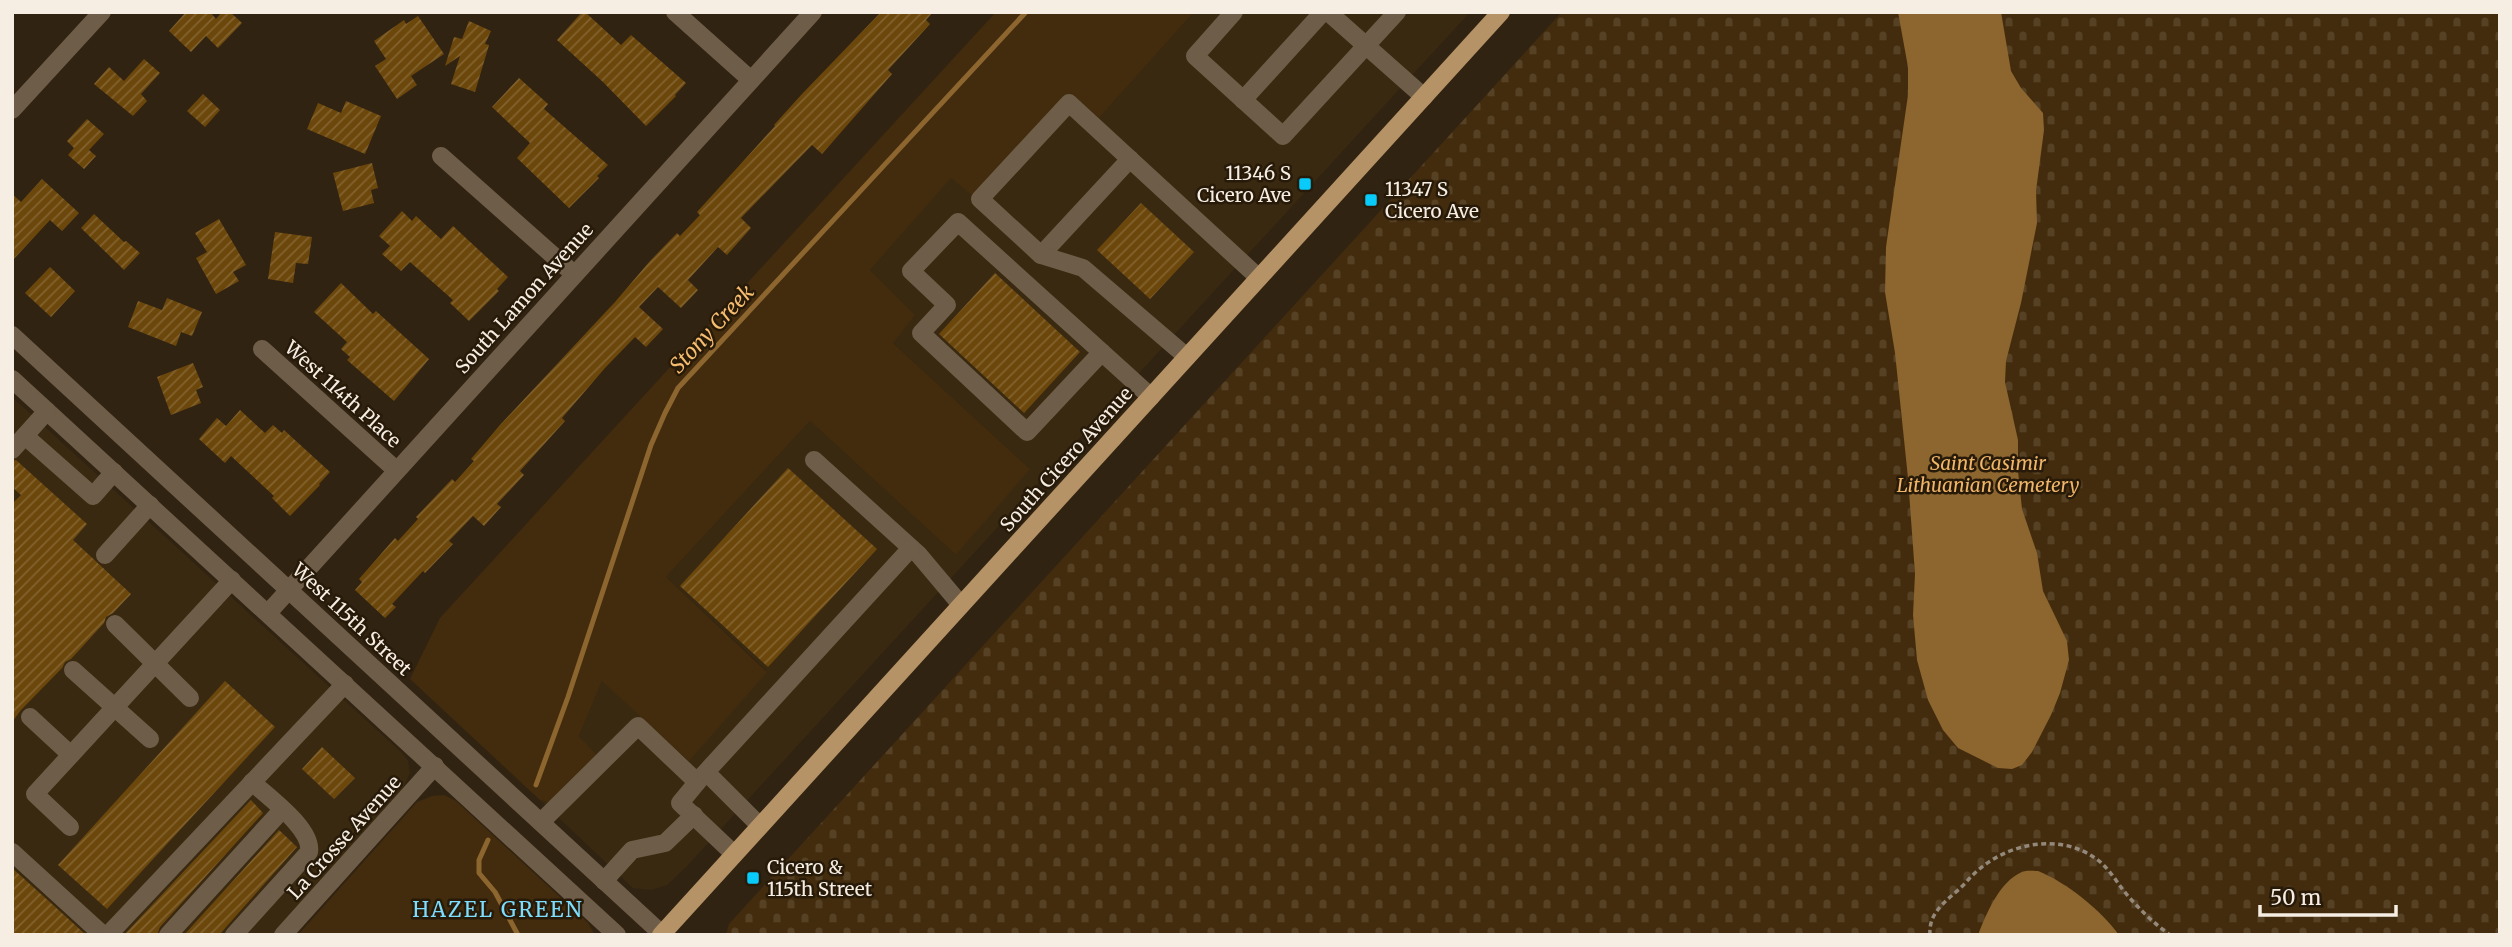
<svg xmlns="http://www.w3.org/2000/svg" width="2512" height="947" viewBox="0 0 2512 947" font-family="Merriweather,serif">
<defs>
<pattern id="cemetery-stones" width="16" height="16" patternUnits="userSpaceOnUse" patternTransform="scale(1.75)"><rect width="16" height="16" fill="#432c0d"/><path d="M2 7V4a2 2 0 0 1 4 0v3zM10 15v-3a2 2 0 0 1 4 0v3z" fill="#564124"/></pattern>
<pattern id="building-hatch" width="6" height="6" patternUnits="userSpaceOnUse" patternTransform="scale(1.75)"><rect width="6" height="6" fill="#6c470b"/><path d="M-1 1l2-2M0 6l6-6M5 7l2-2" fill="none" stroke="#82622e"/></pattern>
</defs>
<rect width="100%" height="100%" fill="#312312"/>
<g fill="#3a2911">
<path d="M1194,12H1470L687,866L667,885L651,890L633,888L540,800L547,802L598,756L579,736L602,681L767,671L666,577L810,421L956,555L1029,468L892,342L915,315L870,270L951,177L975,198L1071,93L1099,118Z"/>
<path d="M12,397L402,753L408,761L410,773L399,796L272,935H12Z"/>
</g>
<g fill="#432c0d">
<path d="M996,12H1194L1099,118L1071,93L975,198L951,178L870,270L915,315L893,343L1030,469L956,555L810,421L666,577L767,672L689,761L602,681L579,736L598,756L552,803L540,800L410,679L440,618Z"/>
<path d="M444,795L456,801L588,923L595,935H298L417,802L432,796Z"/>
</g>
<path fill="url(#cemetery-stones)" d="M1562,12H2500V935H726L729,924Z"/>
<g fill="#8c652f">
<path d="M1898,12H2001L2011,71L2021,88L2043,113L2044,130L2036,191L2037,223L2021,303L2006,361L2005,382L2018,440V471L2022,509L2037,553L2043,591L2067,641L2069,660L2060,693L2051,715L2032,752L2022,765L2012,769L1998,768L1958,748L1943,730L1928,700L1917,660L1913,615L1915,574L1908,478L1895,353L1885,292L1886,247L1908,95V67Z"/>
<path d="M2038,871C2066,882 2101,910 2119,935H1978C1986,914 2000,881 2022,872C2026,870 2034,871 2038,871Z"/>
</g>
<g fill="none" stroke-linecap="round" stroke-linejoin="round">
<g stroke="#8c652f" stroke-width="5">
<path d="M536,785L568,697L651,445L665,413L678,388L1026,12"/>
<path d="M488,840L479,860V873L495,892L518,935"/>
</g>
</g>
<g fill="url(#building-hatch)">
<path d="M186,12H210L216,19L222,12H230L242,23L218,48L206,36L191,52L169,31Z"/>
<path d="M582,12H585L621,45L631,35L686,83L675,95L676,96L646,126L603,82L557,40Z"/>
<path d="M881,12H933L926,20L930,24L888,70L892,74L822,154L812,145L741,218L751,228L727,255L718,247L688,280L698,290L681,308L658,287L639,307L663,329L646,347L635,337L605,368L562,418L565,421L520,471L524,475L497,504L501,507L484,526L473,516L449,541L453,544L425,573L423,571L392,604L396,607L385,618L355,590L362,582L359,579L395,538L398,541L418,519L416,517L452,479L455,482L474,461L471,459L500,425L615,302L650,261L677,233L680,236L700,215L697,212L775,126L774,125L802,94Z"/>
<path d="M418,16L444,54L411,76L417,85L397,99L375,66L386,59L374,41L404,20L406,24Z"/>
<path d="M469,21L491,31L485,44L489,45L475,92L451,84L460,56L445,66L454,37L462,39Z"/>
<path d="M144,59L160,73L141,94L147,101L133,116L94,84L109,67L124,81Z"/>
<path d="M519,78L548,104L544,109L608,165L597,176L599,178L569,208L517,158L530,143L492,107Z"/>
<path d="M203,94L220,110L205,127L187,111Z"/>
<path d="M346,101L381,116L365,154L307,129L318,103L341,113Z"/>
<path d="M87,119L104,134L89,150L96,156L84,169L68,155L74,148L67,141Z"/>
<path d="M372,163L378,188L371,190L374,203L343,211L333,173Z"/>
<path d="M42,179L79,213L62,231L50,220L12,261V194L21,202Z"/>
<path d="M1141,203L1194,252L1150,299L1097,250Z"/>
<path d="M402,211L412,221L416,216L441,239L453,226L508,277L497,289L499,291L469,321L450,303L453,300L410,262L401,271L382,254L390,246L379,236Z"/>
<path d="M94,214L124,242L126,241L140,253L124,270L81,228Z"/>
<path d="M219,219L246,265L233,272L239,281L216,294L196,258L207,252L195,233Z"/>
<path d="M275,232L312,237L308,264L296,263L293,283L268,279Z"/>
<path d="M50,267L75,291L51,317L25,293Z"/>
<path d="M995,273L1080,352L1024,413L939,334Z"/>
<path d="M341,283L373,314L376,311L429,359L394,401L347,360L350,357L341,349L347,342L314,312Z"/>
<path d="M167,298L202,312L192,336L181,332L176,346L128,327L138,301L162,310Z"/>
<path d="M193,363L203,387L196,390L201,403L171,415L157,377Z"/>
<path d="M240,410L265,433L273,425L282,433L284,430L330,472L319,484L320,485L290,516L272,498L274,496L231,456L225,463L199,439L217,418L226,426Z"/>
<path d="M16,460L87,524L73,540L131,594L113,613L106,617L104,623L71,659L65,662L62,668L21,710L12,722V504L21,495L12,487V461Z"/>
<path d="M788,468L877,549L768,667L680,586Z"/>
<path d="M225,681L275,727L107,909L58,865Z"/>
<path d="M322,747L355,778L334,799L302,769Z"/>
<path d="M251,800L263,813L160,927L157,935H124Z"/>
<path d="M279,830L297,847L219,935H184Z"/>
<path d="M12,868L52,904L86,935H12Z"/>
</g>
<g fill="none" stroke-linecap="round" stroke-linejoin="round">
<path stroke="#93887a" stroke-width="3.5" stroke-dasharray="5 3.5" stroke-linecap="butt" d="M1930,935C1928,908 1953,898 1968,880C1998,846 2055,830 2095,858C2107,866 2115,879 2123,890C2137,907 2152,922 2170,935"/>
<g stroke="#6e5d48" stroke-width="18">
<path d="M675,12L751,80"/>
<path d="M1234,12L1195,56L1283,136L1397,12"/>
<path d="M1328,12L1424,97"/>
<path d="M1243,100L1323,12"/>
<path d="M12,110L102,12"/>
<path d="M441,156L574,274"/>
<path d="M1041,255L1130,159"/>
<path d="M12,335L663,935"/>
<path d="M262,349L396,470"/>
<path d="M1102,352L1027,432L921,333L947,305L911,271L958,222L1128,376L1151,397"/>
<path d="M1187,357L1083,268L1041,255L980,199L1069,103L1259,278"/>
<path d="M12,379L617,935"/>
<path d="M25,436L93,496L114,472"/>
<path d="M12,450L47,411"/>
<path d="M814,460L919,555L961,605"/>
<path d="M105,555L150,505"/>
<path d="M268,613L813,12"/>
<path d="M115,624L190,698"/>
<path d="M73,670L150,739"/>
<path d="M30,717L71,755"/>
<path d="M704,774L680,803L734,854"/>
<path d="M541,822L638,726L697,782"/>
<path d="M760,826L706,772L911,548"/>
<path d="M70,827L35,794L232,580"/>
<path d="M12,852L103,935"/>
<path d="M604,881L632,850L665,843L694,815"/>
<path d="M108,935L345,684"/>
<path d="M168,935L282,810"/>
<path d="M234,935L309,852C313,829 268,797 252,782"/>
<path d="M283,935L435,766"/>
</g>
<path stroke="#b69366" stroke-width="18" d="M661,935L1501,12"/>
</g>
<g fill="#08cbfa" stroke="#271a09" stroke-width="2.5">
<rect x="1298" y="177" width="14" height="14" rx="3.5"/>
<rect x="1364" y="193" width="14" height="14" rx="3.5"/>
<rect x="746" y="871" width="14" height="14" rx="3.5"/>
</g>
<g text-anchor="middle" stroke-width="5" stroke-linejoin="round" paint-order="stroke">
<g font-size="19" fill="#f6ede3" stroke="#271a09" text-anchor="start">
<text x="1291" y="180" text-anchor="end">11346 S<tspan x="1291" dy="22">Cicero Ave</tspan></text>
<text x="1385" y="196">11347 S<tspan x="1385" dy="22">Cicero Ave</tspan></text>
<text x="767" y="874">Cicero &amp;<tspan x="767" dy="22">115th Street</tspan></text>
</g>
<g font-size="19" fill="#f6ede3" stroke="#271a09">
<text transform="translate(524 298) rotate(-48)" y="7">South Lamon Avenue</text>
<text transform="translate(343 394) rotate(42)" y="7">West 114th Place</text>
<text transform="translate(1066 459) rotate(-48)" y="7">South Cicero Avenue</text>
<text transform="translate(352 619) rotate(43)" y="7">West 115th Street</text>
<text transform="translate(344 837) rotate(-48)" y="7">La Crosse Avenue</text>
</g>
<g font-size="19" font-style="italic" fill="#f0b568" stroke="#271a09">
<text x="1988" y="470">Saint Casimir<tspan x="1988" dy="22">Lithuanian Cemetery</tspan></text>
</g>
<g font-size="21" font-style="italic" fill="#f6bc6f" stroke="#271a09">
<text transform="translate(712 329) rotate(-47)" y="7">Stony Creek</text>
</g>
<g font-size="21" letter-spacing="2" fill="#7edcfd" stroke="#271a09">
<text x="498" y="917">HAZEL GREEN</text>
</g>
</g>
<rect width="2512" height="947" fill="none" stroke="#f6ede3" stroke-width="28"/>
<path d="M2260 905v10h136v-10" fill="none" stroke="#f6ede3" stroke-width="3.5"/>
<text x="2270" y="905" font-size="21" fill="#f6ede3" stroke="#271a09" stroke-width="5" paint-order="stroke">50 m</text>
</svg>
